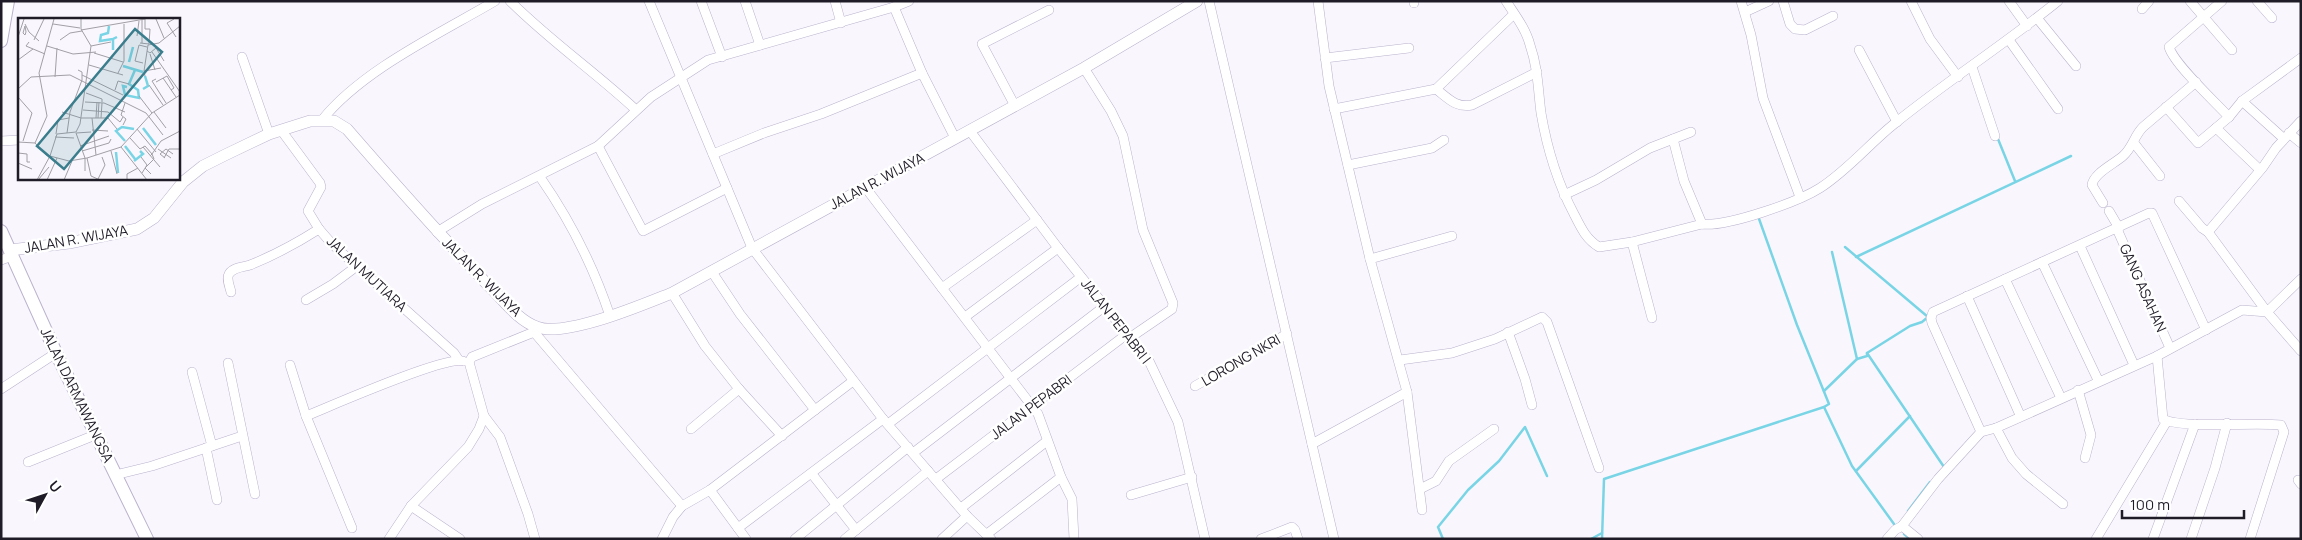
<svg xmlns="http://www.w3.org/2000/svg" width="2302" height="540" viewBox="0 0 2302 540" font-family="Manrope,sans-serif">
<rect width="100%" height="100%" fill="#f9f7fd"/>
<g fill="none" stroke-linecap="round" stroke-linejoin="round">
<g stroke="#79d5e5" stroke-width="2.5">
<path d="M1998,139L2015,181"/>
<path d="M1758,216L1797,325L1829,404L1824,407L1852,466L1894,524"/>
<path d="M1845,247L1928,317"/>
<path d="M1832,252L1857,359"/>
<path d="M1856,257L2071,156"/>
<path d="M1867,353L1944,467"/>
<path d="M1824,391L1857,359L1867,356V353L1910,326L1922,322L1928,317"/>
<path d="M1856,471L1910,416"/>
<path d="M1908,511L1930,482"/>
<path d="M1904,534L1910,539"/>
<path d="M1443,539L1438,527L1468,490L1499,461L1525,427L1547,476"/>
<path d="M1591,539L1602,533"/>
<path d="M1602,539L1604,479L1824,407"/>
</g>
<defs>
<g id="minor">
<path d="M510,1C549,40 595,72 636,110"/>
<path d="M649,1L752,248L883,419L967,516L991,539"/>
<path d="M701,1L722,57"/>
<path d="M745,1L760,45"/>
<path d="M835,1L841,23"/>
<path d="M1209,1L1334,539"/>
<path d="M1318,1L1329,86L1370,259L1407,392L1422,510"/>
<path d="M1506,1C1515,15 1526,29 1530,45C1538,68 1538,89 1541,113C1547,148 1557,182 1574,214C1581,228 1586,239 1599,247L1632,242L1702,224C1727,227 1798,202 1820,188C1848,170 1869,144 1894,124C1947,81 2005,44 2058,1"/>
<path d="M1741,1L1751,35L1763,98L1800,197"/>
<path d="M1783,1L1790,24L1795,29L1805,30L1833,16"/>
<path d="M1911,1L1930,39L1958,77"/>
<path d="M2009,1L2027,26"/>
<path d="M2190,1L2232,50"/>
<path d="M2222,1L2169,47C2174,64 2215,102 2229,117"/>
<path d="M2257,1L2272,18"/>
<path d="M1414,3V1"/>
<path d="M894,7L922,73L955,138"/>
<path d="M2142,9L2149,1"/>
<path d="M1745,12L1769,1"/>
<path d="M2037,18L2076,66"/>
<path d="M2009,40L2058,109"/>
<path d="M1859,50L1897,122"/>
<path d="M242,57L269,134"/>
<path d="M1325,58L1409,48"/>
<path d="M1972,67L1995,136"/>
<path d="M1084,68L1111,111L1123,136L1143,230L1173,303L1172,309L1131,337"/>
<path d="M1436,89C1449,99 1456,108 1472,105L1537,72"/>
<path d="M2242,101L2301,58"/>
<path d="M1015,106L982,44L1049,10"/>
<path d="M2166,107L2198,143L2229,117L2242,101L2282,137"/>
<path d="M1334,109L1436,89L1514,14"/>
<path d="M322,120C362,70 439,34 495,1"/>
<path d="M2216,128L2258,168"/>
<path d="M281,130L320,183L321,187L308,211L319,229L332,244L454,353L458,359"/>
<path d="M970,131L1058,248L1149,361L1178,422L1205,539"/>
<path d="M2289,133L2301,143"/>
<path d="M1673,139L1684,181L1702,224"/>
<path d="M1,141L19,140"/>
<path d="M2134,143L2160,176"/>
<path d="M598,146L643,231L727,188"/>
<path d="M713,154L764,133L821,114L922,73"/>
<path d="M1348,165L1432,148L1444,140"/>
<path d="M540,177C570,220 593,265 610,316"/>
<path d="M865,187L1038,414L1061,477L1072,499L1074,539"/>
<path d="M1564,195L1596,180L1650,148L1691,132"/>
<path d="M2179,201L2202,228L2208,232L2267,312L2301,279"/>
<path d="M2103,203L2092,185C2094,173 2114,164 2123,156C2133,147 2134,136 2143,127L2196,82"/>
<path d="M2109,211L2119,228"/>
<path d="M2117,229L2170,348"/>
<path d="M437,232L482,204L598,146L651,97L708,60L894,7L909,1"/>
<path d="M2208,232L2263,167L2276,148L2301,121"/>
<path d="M1632,242L1652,318"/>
<path d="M2080,246L2134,365"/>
<path d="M1370,259L1452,236"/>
<path d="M1,260L12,256"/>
<path d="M2042,262L2098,380"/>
<path d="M712,272L740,314L815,410"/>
<path d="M2005,279L2061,398"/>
<path d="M942,288L1037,220"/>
<path d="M231,292C230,287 226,279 229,274C233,267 244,267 250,265C275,255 297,243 319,229"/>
<path d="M672,293L705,346L739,389L782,436"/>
<path d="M1967,296L2020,415"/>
<path d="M306,300L333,284L357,266"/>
<path d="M965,317L1058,248"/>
<path d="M534,332L682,506"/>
<path d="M1508,332L1525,379L1532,405"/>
<path d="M2157,356L2163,419C2181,429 2255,422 2281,425L2284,432L2250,539"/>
<path d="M1400,360L1452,353L1495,339L1542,317L1547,322L1599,468"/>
<path d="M228,363L255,494"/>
<path d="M290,365L306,416L352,528"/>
<path d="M192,372L212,446"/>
<path d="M1195,386L1287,334"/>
<path d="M1,389L56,353"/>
<path d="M2078,390L2091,435L2085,458"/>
<path d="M306,416C331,406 444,356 463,361"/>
<path d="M484,416L500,437L528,514L535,539"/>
<path d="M888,424L1081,277"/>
<path d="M1996,428L2012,458L2026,474L2063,504"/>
<path d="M691,429L739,389"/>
<path d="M1981,432L1932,323L1931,318L1933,312L2149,213H2152L2206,330"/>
<path d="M1312,444L1407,392"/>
<path d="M206,448L217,500"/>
<path d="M913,453L1105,306"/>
<path d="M28,462L95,435"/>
<path d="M812,474L856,530"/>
<path d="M115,475L152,466L242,436"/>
<path d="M936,479L1127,334"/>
<path d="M2298,480L2301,484"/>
<path d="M1420,489L1436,481L1449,461L1494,429"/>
<path d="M710,490L746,539"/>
<path d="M1131,495L1192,477"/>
<path d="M411,506L460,539"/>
<path d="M961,508L1047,441"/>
<path d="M1902,526L1938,479L1981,432L1996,428L2157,356L2242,310L2267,312L2301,351"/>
<path d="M738,528L883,419"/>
<path d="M987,534L1061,477"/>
<path d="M389,539L411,506L468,447L479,429L484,416L469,362L472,357L534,332L536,327"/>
<path d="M662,539L673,517L682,506L710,490L853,381"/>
<path d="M795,539L908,447"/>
<path d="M845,539L928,471"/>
<path d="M942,539L967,516"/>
<path d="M1261,539L1292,527L1295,530L1298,539"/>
<path d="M1887,539L1895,530L1902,526L1918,539"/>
<path d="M2096,539L2167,421"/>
<path d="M2153,539L2195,424"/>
<path d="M2191,539L2215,468L2227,423"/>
</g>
<path id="tertiary" d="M10,250L69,243L137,229L154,218L183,182L203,166L225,155L269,134L310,121H334L347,129C393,182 439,234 488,285C502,298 518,321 537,327C565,338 644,304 672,293L1084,68L1197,1"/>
<g id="secondary">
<path d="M1,41L8,1"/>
<path d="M1,231L56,353L147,539"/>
</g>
</defs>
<use href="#minor" stroke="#bbb2cd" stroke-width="10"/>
<use href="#tertiary" stroke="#bbb2cd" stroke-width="12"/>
<use href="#secondary" stroke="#bbb2cd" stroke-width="14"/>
<use href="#minor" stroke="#fff" stroke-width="9"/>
<use href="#tertiary" stroke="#fff" stroke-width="11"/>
<use href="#secondary" stroke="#fff" stroke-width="12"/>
</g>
<g text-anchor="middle" stroke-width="5" stroke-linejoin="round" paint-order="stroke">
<g font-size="14" fill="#201c27" stroke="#fff">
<text transform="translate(877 181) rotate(-28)" y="5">JALAN R. WIJAYA</text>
<text transform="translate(76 239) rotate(-10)" y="5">JALAN R. WIJAYA</text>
<text transform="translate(367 274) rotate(43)" y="5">JALAN MUTIARA</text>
<text transform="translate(482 277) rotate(45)" y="5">JALAN R. WIJAYA</text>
<text transform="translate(2143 288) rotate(66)" y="5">GANG ASAHAN</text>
<text transform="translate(1116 321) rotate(52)" y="5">JALAN PEPABRI I</text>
<text transform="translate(1241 360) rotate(-30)" y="5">LORONG NKRI</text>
<text transform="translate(77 395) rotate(64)" y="5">JALAN DARMAWANGSA</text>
<text transform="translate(1031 407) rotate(-37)" y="5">JALAN PEPABRI</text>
</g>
</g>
<g transform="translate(18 18)">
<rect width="162" height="162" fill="#f9f7fd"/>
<path fill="none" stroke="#79d5e5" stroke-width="2.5" d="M91,8L90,15L83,17L82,23L95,21M95,32V21L99,19M111,44L115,29M105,48L125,54M109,69L105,68L107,77L121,80L120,72L111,66L117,52M125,71L130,68L127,58M125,110L138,127M107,123L98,113L104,109L116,111M107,128L117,141M98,134L100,155M116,143L125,136L122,133"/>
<path fill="none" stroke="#a29fa7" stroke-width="1" d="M138,1L146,20M156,1L149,5L158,19M124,2V25M7,6L11,14L21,23M35,6L62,10M7,8L8,14L7,17L5,15ZM63,12L127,1M119,18L121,3M0,19L6,1M16,22L26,1M42,22L52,15L64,13M11,24L8,28L27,36M122,25L131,26L132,11H127V1M29,28L55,36L78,34M73,28L93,24M129,33L132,35L138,30L146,43M134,34L162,74M76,35L105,44M132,36L137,52M0,42L15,31M125,45L117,43L121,27L129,29M71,47L105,57M126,53L130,27L141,25L162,8M100,55L106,43V6M64,57L105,77M127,58L126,53L143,50M37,59L39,30M145,60L158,79M138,61L134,63L148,85M138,64L149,58L156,70L153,72M131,67L145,87M0,71L13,59L52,57L128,95L145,117M97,72L100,63L111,66M68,75L84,81V84M121,78L134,95M0,79L14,95L5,123M67,84L86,85L107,94M65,92L90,94L102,104L105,99M44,94L63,100H90L99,111M136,94L148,110M74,100L78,137M78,100L79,84M80,100L81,84M83,100L84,85M105,107L108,101L103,97L107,85M119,111L138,134M74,112L90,113M49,115L52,94L64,62V54L60,52M58,115L67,140V153M58,115L73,114M38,116L40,102L51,100M37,119L56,120M112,120L122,131L127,128L134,136L132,138M0,124L17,125L28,137L51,143L69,140M17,125L29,98L21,55L36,1M62,128L91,118M103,129L129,162M125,129L142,149M140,131L153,140M64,133L91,125L93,121M93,133L99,156M0,135L9,136V144H12M32,138L39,116L58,114L62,106L73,28L63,11V1M123,139L129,147L124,155M146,140L151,131H162M147,140L142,136L148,131L155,136M0,145L14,151M133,156L127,150L136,141L134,136L143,123L162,113M80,161L87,147L84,139M19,162L32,138M20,162L31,149M29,162L39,140M46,162L54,143M82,162L73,158L69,140L103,129L134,95L162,77M109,162V156L120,150"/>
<path fill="#3a7e8d" fill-opacity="0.15" stroke="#3a7e8d" stroke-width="2.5" d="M117,11L144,34L46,151L19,128Z"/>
<rect width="162" height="162" fill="none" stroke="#201c27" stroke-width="2.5"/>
</g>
<rect width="2302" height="540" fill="none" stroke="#201c27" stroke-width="5"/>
<g transform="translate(45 495) rotate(50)" stroke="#ffffff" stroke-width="4" paint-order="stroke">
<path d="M0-4L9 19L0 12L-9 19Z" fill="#201c27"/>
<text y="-8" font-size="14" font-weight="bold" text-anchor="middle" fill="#201c27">U</text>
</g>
<path d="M2122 510v8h122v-8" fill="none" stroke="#201c27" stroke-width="2.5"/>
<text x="2130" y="510" font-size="15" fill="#201c27" stroke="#ffffff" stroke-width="4" paint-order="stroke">100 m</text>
</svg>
